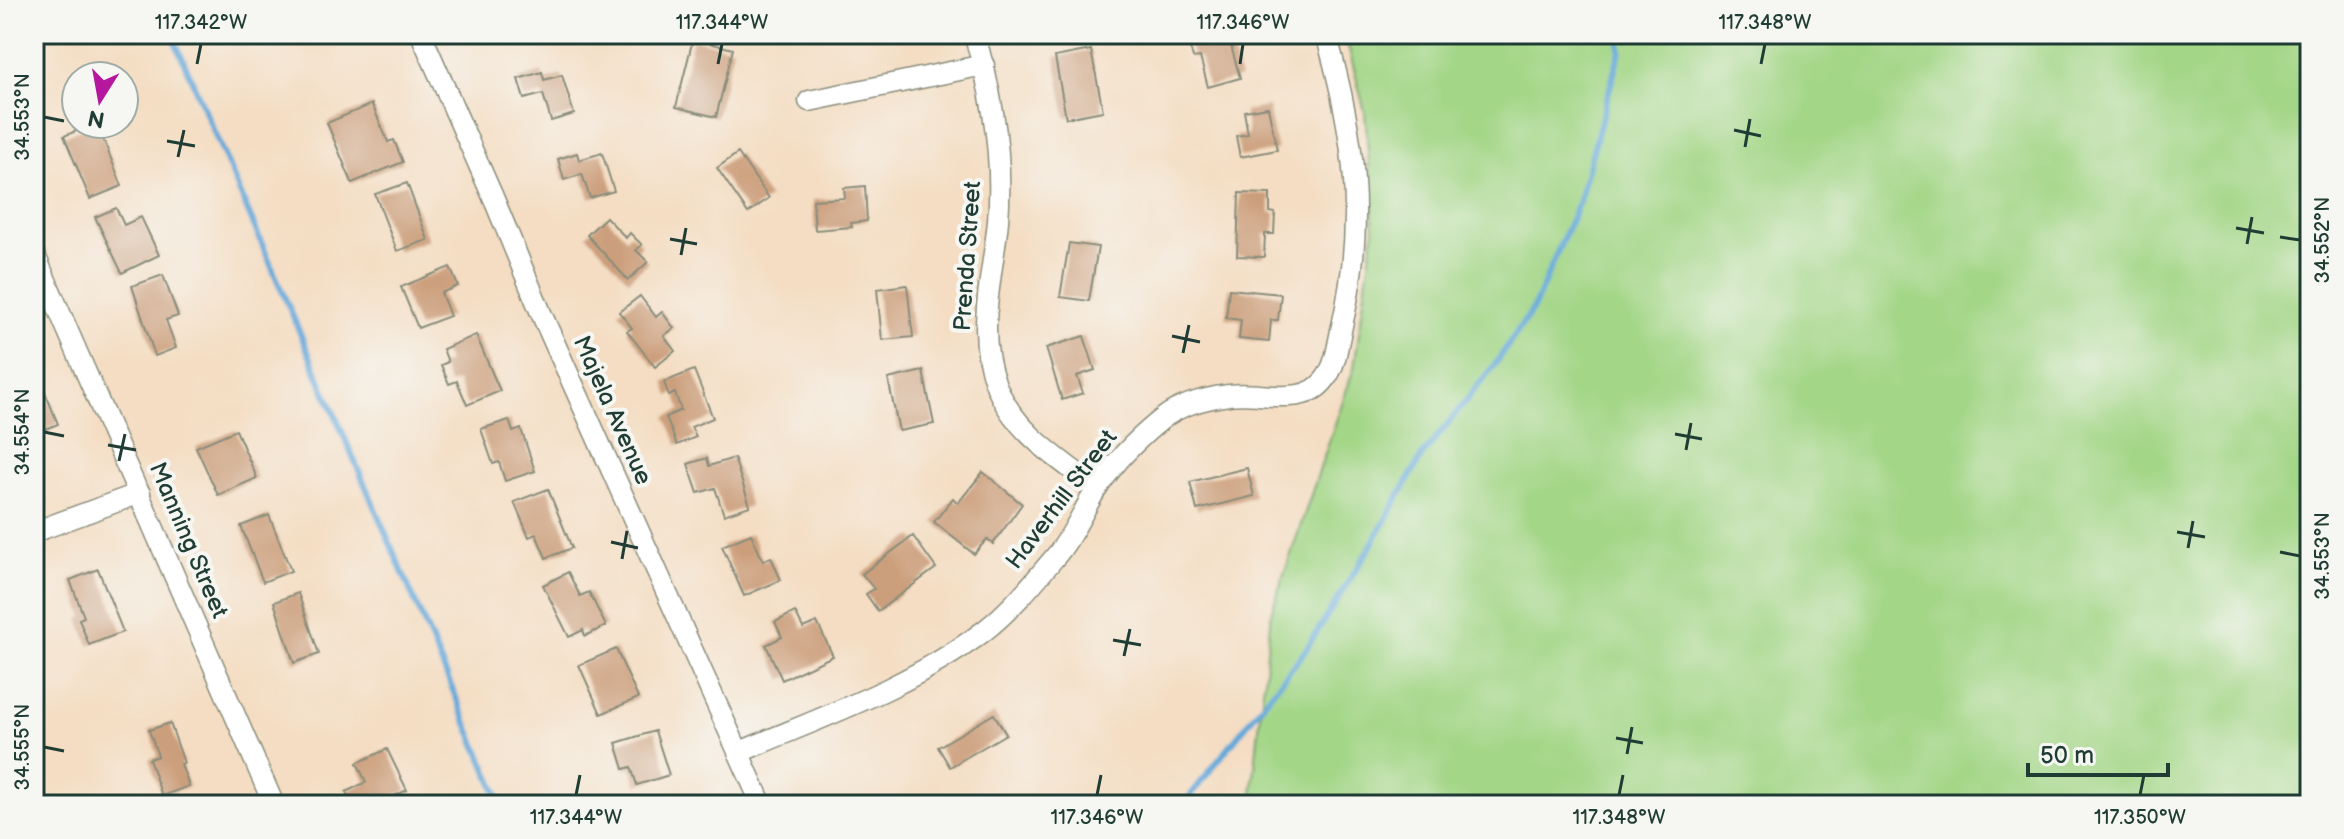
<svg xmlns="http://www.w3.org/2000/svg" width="2344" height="839" viewBox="0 0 2344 839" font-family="'Balsamiq Sans',sans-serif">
<rect width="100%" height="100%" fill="#f6f6f2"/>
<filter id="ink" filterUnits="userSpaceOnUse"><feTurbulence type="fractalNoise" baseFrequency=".0125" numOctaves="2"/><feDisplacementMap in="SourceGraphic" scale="16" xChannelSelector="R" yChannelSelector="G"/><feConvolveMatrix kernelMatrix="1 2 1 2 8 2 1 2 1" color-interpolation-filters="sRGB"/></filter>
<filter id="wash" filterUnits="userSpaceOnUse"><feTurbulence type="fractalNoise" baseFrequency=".006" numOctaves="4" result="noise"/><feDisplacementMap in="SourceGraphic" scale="32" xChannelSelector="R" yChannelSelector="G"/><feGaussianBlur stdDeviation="1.8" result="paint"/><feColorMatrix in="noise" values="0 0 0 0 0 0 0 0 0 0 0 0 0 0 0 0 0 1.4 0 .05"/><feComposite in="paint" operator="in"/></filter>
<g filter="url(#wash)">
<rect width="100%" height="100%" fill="#f4ddc2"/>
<path fill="#a3d686" stroke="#618a5d" stroke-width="2" d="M1345,34H2310V805H1251L1271,613L1354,368L1374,229L1365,112Z"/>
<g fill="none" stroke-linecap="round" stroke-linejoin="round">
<g stroke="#64a8d9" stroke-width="6">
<path d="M172,34L502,805"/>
<path d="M1183,805L1305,651L1369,549L1422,456L1496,363L1534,307L1579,201L1620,51V34"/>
</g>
</g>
<g id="blocks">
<g fill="#cc9f7c">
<path d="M524,34H542L527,41Z"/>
<path d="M1198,34H1245L1246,37L1230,42L1240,78L1208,87L1200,57L1193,58L1187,37Z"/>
<path d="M693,39L733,49L716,117L676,107Z"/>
<path d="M1091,50L1103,111L1066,118L1055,57Z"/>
<path d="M542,72L544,80L562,75L574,114L551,121L543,94L524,99L518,79Z"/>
<path d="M372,104L388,142L394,140L403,162L352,183L327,123Z"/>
<path d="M1268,107L1277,150L1240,157L1236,136L1248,134L1244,111Z"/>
<path d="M93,124H97L122,186L90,199L64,136Z"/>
<path d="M577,153L579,160L602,153L614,191L590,198L582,174L564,180L558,159Z"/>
<path d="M738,153L769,198L748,213L717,168Z"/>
<path d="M407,183L428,240L397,251L375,194Z"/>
<path d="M865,186L867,221L851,223L852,227L815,230L813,200L845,198L844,188Z"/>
<path d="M1239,193L1270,194V212L1275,213L1274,234H1265L1264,257L1237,256Z"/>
<path d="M116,208L124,225L141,217L159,255L122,273L95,217Z"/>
<path d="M606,217L626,238L630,233L642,245L636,250L648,262L628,280L587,235Z"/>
<path d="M1069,243L1098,247L1089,301L1060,297Z"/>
<path d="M450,267L458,286L441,293L450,316L418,328L401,287Z"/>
<path d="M163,275L178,316L166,320L176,348L155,356L132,286Z"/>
<path d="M907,285L913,337L882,340L877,289Z"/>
<path d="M1229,289L1281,294L1278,320H1271L1269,342L1239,339L1241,320L1226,318Z"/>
<path d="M640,296L656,317L662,312L674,328L664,336L675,351L655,367L627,331L632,328L619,312Z"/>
<path d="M476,335L500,391L467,405L457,381L449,384L441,365L448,362L443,349Z"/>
<path d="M1084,336L1095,370L1077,376L1083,393L1062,400L1046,348Z"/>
<path d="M34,365L58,424L34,434Z"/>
<path d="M694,370L713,418L691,427L696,437L677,445L666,417L681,410L675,393L669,396L664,382Z"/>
<path d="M923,371L934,424L899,431L888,379Z"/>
<path d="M509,420L513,432L521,429L535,471L505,481L499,462L493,464L481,429Z"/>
<path d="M236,430L257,478L218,495L196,447Z"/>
<path d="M707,458L709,466L734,458L750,506L724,515L715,488L698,493L688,464Z"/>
<path d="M1247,468L1254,496L1197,510L1190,482Z"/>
<path d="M983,472L1022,504L993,544L987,539L974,554L934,522L953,498L958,503Z"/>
<path d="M548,489L572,548L546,558L536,534L529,537L514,502Z"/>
<path d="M269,515L291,571L263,582L241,526Z"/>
<path d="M751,534L763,561L771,557L781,580L744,596L722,546Z"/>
<path d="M913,536L936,568L878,611L866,594L874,589L862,574Z"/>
<path d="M98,569L123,632L89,645L79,619L84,617L70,580Z"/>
<path d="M568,572L580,596L589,592L606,626L585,636L583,630L569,637L543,585Z"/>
<path d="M298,593L319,654L294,663L274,602Z"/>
<path d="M795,612L803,628L817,622L833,656L782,680L766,645L782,637L775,622Z"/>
<path d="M616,649L638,698L601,714L579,665Z"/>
<path d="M994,714L1006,734L950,767L938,747Z"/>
<path d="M170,723L184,763L181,764L189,786L162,796L149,759L158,756L149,730Z"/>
<path d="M655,731L669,775L637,785L631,767L624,769L616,743Z"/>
<path d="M387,749L407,790L376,805H353L346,792L366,782L357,763Z"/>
</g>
</g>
</g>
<g filter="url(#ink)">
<use href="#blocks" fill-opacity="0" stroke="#8a8d7b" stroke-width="2"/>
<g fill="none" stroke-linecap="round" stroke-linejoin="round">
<defs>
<g id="street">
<path d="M421,34L493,197L541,313L762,805"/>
<path d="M974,34C993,94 1003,158 998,221C993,275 975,332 996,385C1014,432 1059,459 1097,488"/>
<path d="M809,101L984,65"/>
<path d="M34,253L274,805"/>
<path d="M34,532L140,493"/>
<path d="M740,752C822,717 912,686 984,631C1010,611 1034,582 1055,557C1072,538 1082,512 1096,490C1113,464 1137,439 1162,419C1179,405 1207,398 1229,395C1260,390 1305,409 1326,378C1336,365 1338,343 1342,326C1366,221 1355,136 1326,34"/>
</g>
</defs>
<use href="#street" stroke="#8a8d7b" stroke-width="23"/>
<use href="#street" stroke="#fff" stroke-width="20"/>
</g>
</g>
<path fill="none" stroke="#1f3d34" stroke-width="3" d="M197,64L201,44M718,64L722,44M1240,64L1243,44M1761,64L1765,44M44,117L64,121M1734,130L1761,136M167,141L195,146M1745,147L1750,119M178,157L184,130M2236,228L2264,233M2280,237L2300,240M670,239L697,244M2247,244L2252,217M681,255L686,228M1172,336L1200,342M1183,353L1189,325M44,432L64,436M1675,434L1702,439M108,445L136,450M1686,450L1691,423M119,461L125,434M2177,532L2205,537M611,542L638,548M2188,548L2193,521M2280,552L2300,556M622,559L627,531M1113,640L1141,645M1124,656L1130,629M1616,738L1643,743M44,747L64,751M1627,754L1632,727M576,795L580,775M1097,795L1101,775M1619,795L1623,775M2140,795L2144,775"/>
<g text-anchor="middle" stroke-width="8" stroke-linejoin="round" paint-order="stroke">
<g font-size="24" fill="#1f3d34" stroke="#f6f6f2">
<text transform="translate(967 256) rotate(-86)" y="8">Prenda Street</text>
<text transform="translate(613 410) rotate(66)" y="8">Majela Avenue</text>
<text transform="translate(1061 499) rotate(-53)" y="8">Haverhill Street</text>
<text transform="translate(189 540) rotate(67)" y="8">Manning Street</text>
</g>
</g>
<rect width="2344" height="839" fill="none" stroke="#f6f6f2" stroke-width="88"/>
<g transform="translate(100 100) rotate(191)"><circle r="38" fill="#f6f6f2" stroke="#a0aca6" stroke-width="2"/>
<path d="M0-6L14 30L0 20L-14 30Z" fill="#b5179e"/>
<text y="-12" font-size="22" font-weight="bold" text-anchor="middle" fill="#1f3d34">N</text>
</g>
<path d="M2028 763v12h140v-12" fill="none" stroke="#1f3d34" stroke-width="4"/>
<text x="2040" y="763" font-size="24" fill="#1f3d34" stroke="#f6f6f2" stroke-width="6" paint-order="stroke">50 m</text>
<rect x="44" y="44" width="2256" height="751" fill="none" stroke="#1f3d34" stroke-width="3"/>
<g font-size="20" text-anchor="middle" fill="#1f3d34">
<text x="201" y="29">117.342°W</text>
<text x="722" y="29">117.344°W</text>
<text x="1243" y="29">117.346°W</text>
<text x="1765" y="29">117.348°W</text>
<text transform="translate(22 117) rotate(-90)" y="7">34.553°N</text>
<text transform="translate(2322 240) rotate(-90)" y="7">34.552°N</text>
<text transform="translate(22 432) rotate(-90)" y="7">34.554°N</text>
<text transform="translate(2322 556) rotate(-90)" y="7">34.553°N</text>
<text transform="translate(22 747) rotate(-90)" y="7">34.555°N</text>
<text x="576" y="824">117.344°W</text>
<text x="1097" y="824">117.346°W</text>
<text x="1619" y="824">117.348°W</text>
<text x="2140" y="824">117.350°W</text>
</g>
</svg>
